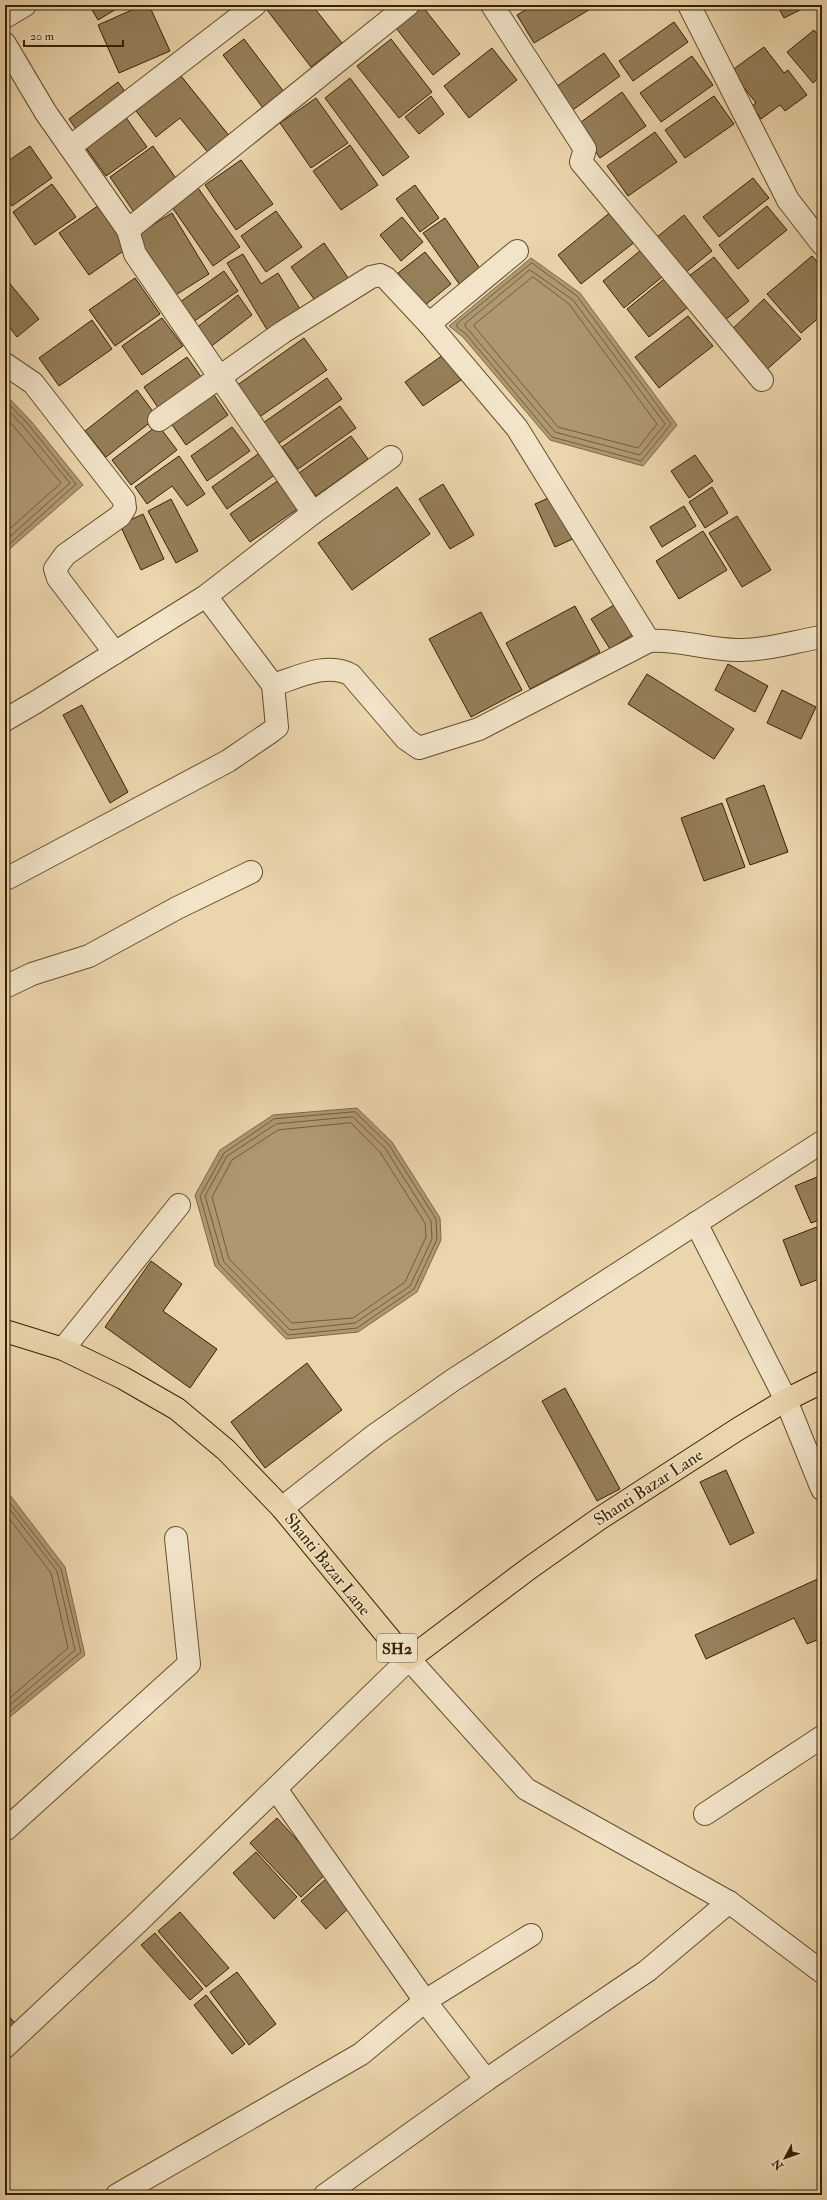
<svg xmlns="http://www.w3.org/2000/svg" width="827" height="2200" viewBox="0 0 827 2200" font-family="'IM FELL Double Pica',serif">
<rect width="100%" height="100%" fill="#ebd5ac"/>
<filter id="stains"><feTurbulence type="fractalNoise" baseFrequency=".005" numOctaves="4"/><feColorMatrix values="0 0 0 0 .2 0 0 0 0 .09 0 0 0 0 .02 0 0 0 .5 -.17"/></filter>
<radialGradient id="worn" r=".72"><stop offset=".6" stop-color="#630" stop-opacity="0"/><stop offset="1" stop-color="#630" stop-opacity=".3"/></radialGradient>
<g fill="#ae9872" stroke="#7e6945">
<path d="M531,258L580,293L677,425L643,466L550,440L463,337L449,326Z"/>
<path d="M5,394L31,421L83,485L5,553Z"/>
<path d="M357,1108L392,1142L440,1218L441,1240L417,1292L358,1332L286,1339L215,1266L195,1195L220,1150L273,1115Z"/>
<path d="M5,1492L10,1495L65,1567L85,1655L5,1721Z"/>
</g>
<g fill="none" stroke-linecap="round" stroke-linejoin="round">
<g stroke="#725d3a" stroke-width="1">
<path d="M532,263L577,296L671,424L641,461L552,437L466,334L457,327V324Z"/>
<path d="M530,270L573,300L665,424L640,455L555,432L465,326V324Z"/>
<path d="M533,277L569,304L657,424L638,448L558,427L474,326L475,324Z"/>
<path d="M5,400L28,424L76,484L5,548"/>
<path d="M5,407L24,427L70,483L5,541"/>
<path d="M5,416L61,483L5,533"/>
<path d="M355,1112L389,1145L436,1219L437,1239L414,1289L357,1328L288,1335L219,1264L200,1196L224,1153L274,1119Z"/>
<path d="M353,1117L385,1148L431,1221L432,1239L410,1286L355,1323L290,1330L224,1262L205,1196L227,1156L276,1124Z"/>
<path d="M351,1123L380,1152L425,1223L426,1237L405,1282L353,1318L292,1323L229,1259L212,1197L232,1160L278,1130Z"/>
<path d="M5,1497L61,1569L81,1652L5,1716"/>
<path d="M5,1503L57,1571L75,1650L5,1709"/>
<path d="M5,1513L51,1573L68,1648L5,1702"/>
</g>
</g>
<g fill="#957f5a" stroke="#372202">
<path d="M89,5H123L98,20Z"/>
<path d="M143,5H149L170,51L119,73L98,25Z"/>
<path d="M274,5H312L342,43L311,67L267,10Z"/>
<path d="M534,5H597L534,43L517,15Z"/>
<path d="M777,5H810L784,18Z"/>
<path d="M423,7L460,54L433,75L396,28Z"/>
<path d="M674,22L688,42L633,81L619,61Z"/>
<path d="M814,30L822,40V75L813,83L787,52Z"/>
<path d="M244,39L284,92L263,108L223,55Z"/>
<path d="M391,39L432,92L399,118L357,66Z"/>
<path d="M764,47L784,73L788,70L807,95L785,111L780,105L761,119L752,106L756,103L731,71Z"/>
<path d="M492,48L517,80L469,118L444,86Z"/>
<path d="M604,53L620,76L570,112L553,89Z"/>
<path d="M692,56L713,85L661,122L640,93Z"/>
<path d="M177,71L231,138L210,155L180,118L156,137L133,107Z"/>
<path d="M350,78L409,157L383,176L325,98Z"/>
<path d="M118,82L129,97L80,135L69,119Z"/>
<path d="M622,92L646,126L600,158L577,125Z"/>
<path d="M431,96L444,114L419,134L405,117Z"/>
<path d="M714,96L734,124L685,158L665,130Z"/>
<path d="M316,98L348,143L311,168L280,123Z"/>
<path d="M122,112L147,147L106,176L81,141Z"/>
<path d="M655,132L677,162L628,196L607,166Z"/>
<path d="M350,145L378,185L341,210L313,171Z"/>
<path d="M30,146L52,178L12,206L5,197V163Z"/>
<path d="M153,146L180,184L136,215L110,177Z"/>
<path d="M241,160L273,204L236,230L205,185Z"/>
<path d="M753,178L769,198L719,237L703,217Z"/>
<path d="M52,184L76,217L35,245L13,212Z"/>
<path d="M415,185L439,218L420,232L396,199Z"/>
<path d="M198,188L240,247L213,266L172,207Z"/>
<path d="M102,203L132,245L89,275L59,233Z"/>
<path d="M767,206L787,230L738,269L719,245Z"/>
<path d="M276,211L302,247L266,272L241,236Z"/>
<path d="M612,211L636,241L581,284L558,255Z"/>
<path d="M172,213L209,274L174,296L136,235Z"/>
<path d="M684,215L712,251L685,273L657,237Z"/>
<path d="M402,217L423,242L401,261L380,235Z"/>
<path d="M445,218L481,270L460,285L423,233Z"/>
<path d="M324,243L351,282L319,306L291,267Z"/>
<path d="M646,246L667,273L624,308L603,281Z"/>
<path d="M425,252L451,284L424,306L398,273Z"/>
<path d="M243,254L261,284L278,273L303,314L269,333L227,263Z"/>
<path d="M812,256L822,267V315L801,333L767,294Z"/>
<path d="M714,257L749,301L720,324L685,279Z"/>
<path d="M224,271L238,291L193,322L180,302Z"/>
<path d="M669,275L692,304L649,337L627,309Z"/>
<path d="M135,278L160,314L115,346L89,310Z"/>
<path d="M6,279L39,319L17,337L5,321Z"/>
<path d="M238,295L252,315L209,348L195,329Z"/>
<path d="M764,299L801,339L764,372L728,333Z"/>
<path d="M688,316L713,346L659,388L635,357Z"/>
<path d="M162,318L183,346L142,375L122,346Z"/>
<path d="M92,320L112,349L59,386L39,358Z"/>
<path d="M304,338L327,370L258,418L236,386Z"/>
<path d="M443,355L461,380L423,406L405,382Z"/>
<path d="M187,357L202,378L159,409L144,387Z"/>
<path d="M327,378L342,399L278,444L263,423Z"/>
<path d="M210,389L228,415L186,445L168,419Z"/>
<path d="M137,390L157,417L106,457L85,431Z"/>
<path d="M340,406L356,428L298,469L282,447Z"/>
<path d="M158,425L177,450L131,485L112,460Z"/>
<path d="M232,427L250,451L207,481L191,456Z"/>
<path d="M351,436L368,459L316,496L299,473Z"/>
<path d="M261,452L276,474L227,509L212,487Z"/>
<path d="M695,455L713,481L689,498L671,471Z"/>
<path d="M179,456L205,494L187,506L172,486L147,504L135,487Z"/>
<path d="M279,480L299,508L250,542L230,514Z"/>
<path d="M443,484L474,535L450,549L419,499Z"/>
<path d="M397,487L430,534L352,590L318,543Z"/>
<path d="M712,487L728,513L705,528L689,502Z"/>
<path d="M555,495L575,538L555,547L535,504Z"/>
<path d="M171,499L198,551L176,563L148,511Z"/>
<path d="M684,506L696,526L662,547L650,527Z"/>
<path d="M143,514L164,559L141,570L120,525Z"/>
<path d="M737,516L771,570L742,587L709,533Z"/>
<path d="M703,531L727,570L679,599L656,561Z"/>
<path d="M619,602L637,632L610,649L591,619Z"/>
<path d="M575,606L600,652L530,689L506,643Z"/>
<path d="M481,612L522,690L471,717L429,639Z"/>
<path d="M728,664L768,686L755,712L715,690Z"/>
<path d="M647,674L734,729L714,759L628,704Z"/>
<path d="M782,690L816,707L801,739L767,723Z"/>
<path d="M82,705L128,792L110,803L63,715Z"/>
<path d="M764,785L788,852L750,865L726,799Z"/>
<path d="M722,803L745,867L704,881L681,818Z"/>
<path d="M822,1175V1219L811,1223L795,1186Z"/>
<path d="M822,1225V1278L801,1286L783,1240Z"/>
<path d="M151,1261L182,1284L163,1311L217,1349L190,1388L105,1327Z"/>
<path d="M307,1363L342,1410L265,1468L231,1422Z"/>
<path d="M565,1388L620,1489L597,1501L542,1401Z"/>
<path d="M726,1470L754,1533L730,1545L700,1482Z"/>
<path d="M822,1577V1638L807,1644L794,1618L706,1659L695,1635Z"/>
<path d="M277,1818L327,1873L301,1897L250,1843Z"/>
<path d="M256,1852L297,1897L274,1919L233,1873Z"/>
<path d="M327,1878L351,1906L326,1929L301,1901Z"/>
<path d="M180,1912L229,1968L206,1987L158,1931Z"/>
<path d="M155,1933L203,1989L190,2000L141,1945Z"/>
<path d="M237,1972L276,2024L249,2045L210,1992Z"/>
<path d="M206,1995L245,2044L232,2054L194,2005Z"/>
<path d="M5,2012L15,2023L5,2031Z"/>
</g>
<g fill="none" stroke-linecap="round" stroke-linejoin="round">
<defs>
<g id="minor">
<path d="M492,5L585,149L581,162L762,380"/>
<path d="M689,5L788,200L822,244"/>
<path d="M5,17L25,5"/>
<path d="M5,44L46,113L128,230L408,5"/>
<path d="M70,147L255,5"/>
<path d="M128,230L135,254L313,513"/>
<path d="M429,324L517,251"/>
<path d="M5,364L33,383L124,500L125,508L120,516L65,555L55,569L58,578L115,653"/>
<path d="M159,420L283,332L371,277L380,275L386,278L429,324L517,428L649,641"/>
<path d="M206,596L273,685C296,678 328,661 351,675L406,739L419,748L479,729L649,641C679,639 708,650 737,650C765,651 795,641 822,637"/>
<path d="M5,720L36,702L206,596L313,513L391,457"/>
<path d="M5,875L8,878L228,761L272,731L277,727L273,685"/>
<path d="M5,987L32,974L89,956L177,908L251,872"/>
<path d="M696,1223L786,1400L822,1489"/>
<path d="M63,1349L179,1205"/>
<path d="M282,1508L375,1435L453,1380L822,1142"/>
<path d="M276,1789L425,2001L486,2080"/>
<path d="M705,1814L822,1737"/>
<path d="M5,1830L189,1664L176,1538"/>
<path d="M5,2047L138,1922L409,1659L526,1789L729,1902L822,1972"/>
<path d="M117,2195L361,2054L425,2001L531,1935"/>
<path d="M325,2195L486,2080L647,1971L729,1902"/>
</g>
<path id="major" d="M5,1331L63,1349L123,1378L177,1409L226,1450L282,1508L403,1655L409,1659L531,1567L599,1519L738,1429L786,1400L822,1382"/>
</defs>
<use href="#minor" stroke="#644f2c" stroke-width="24"/>
<use href="#major" stroke="#372202" stroke-width="24"/>
<use href="#minor" stroke="#f2e4c9" stroke-width="22"/>
<use href="#major" stroke="#ebd5ac" stroke-width="22"/>
</g>
<g text-anchor="middle" stroke-width="3" stroke-linejoin="round" paint-order="stroke">
<rect fill="#f2e4c9" stroke="#6f5c3e" stroke-width="1" x="377" y="1634" width="40" height="28" rx="3"/>
<g font-size="16" font-weight="bold" fill="#372202">
<text x="397" y="1654">SH2</text>
</g>
<g font-size="17" fill="#372202" stroke="#f2e4c9">
<text transform="translate(648 1487) rotate(-33)" y="6">Shanti Bazar Lane</text>
<text transform="translate(328 1564) rotate(51)" y="6">Shanti Bazar Lane</text>
</g>
</g>
<rect width="827" height="2200" fill="none" stroke="#ebd5ac" stroke-width="20"/>
<rect x="6" y="6" width="815" height="2188" fill="none" stroke="#372202" stroke-width="2"/>
<rect x="10" y="10" width="807" height="2180" fill="none" stroke="#372202"/>
<g transform="translate(785 2158) rotate(229)" stroke="#f2e4c9" stroke-width="3" paint-order="stroke">
<path d="M0-3L7 15L0 10L-7 15Z" fill="#372202"/>
<text y="-6" font-size="11" font-weight="bold" text-anchor="middle" fill="#372202">N</text>
</g>
<path d="M24 40v6h99v-6" fill="none" stroke="#372202" stroke-width="2"/>
<text x="30" y="40" font-size="12" fill="#372202" stroke="#f2e4c9" stroke-width="3" paint-order="stroke">20 m</text>
<rect width="100%" height="100%" filter="url(#stains)"/>
<rect width="100%" height="100%" fill="url(#worn)"/>
</svg>
